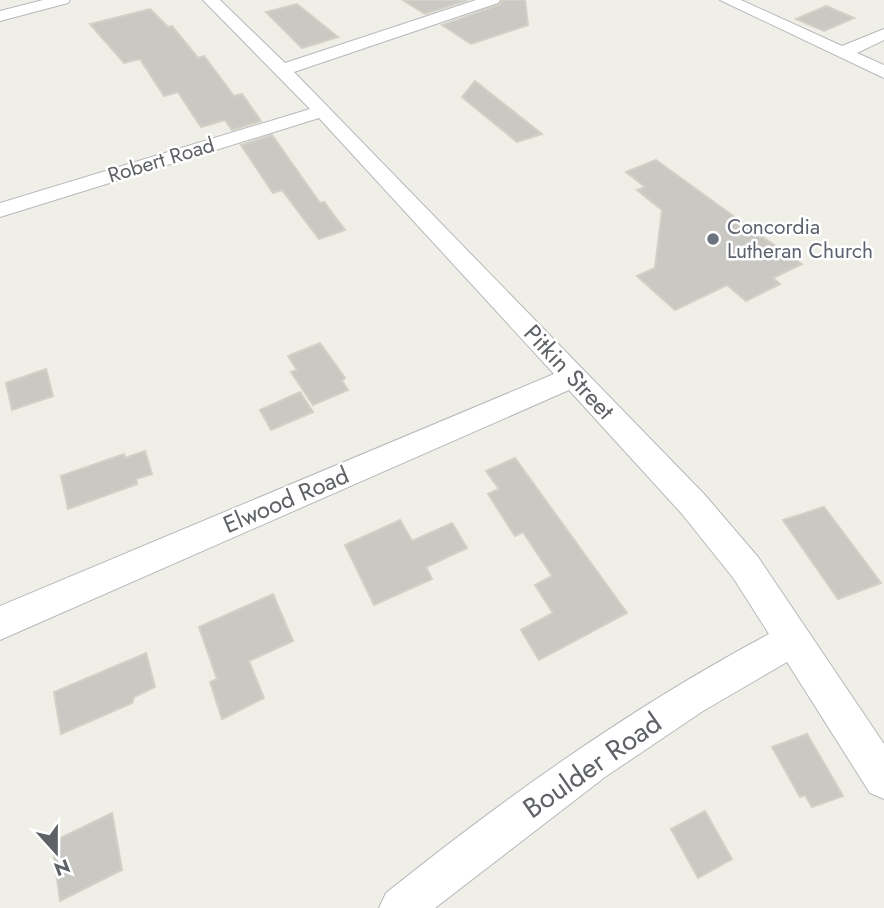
<svg xmlns="http://www.w3.org/2000/svg" width="884" height="908" viewBox="0 0 884 908" font-family="Jost,sans-serif">
<rect width="100%" height="100%" fill="#efeee7"/>
<g fill="#cac8c3" stroke="#d3d0c6" stroke-width="2">
<path d="M403,0H468L425,14Z"/>
<path d="M503,0H525L528,25L471,44L442,25L499,5Z"/>
<path d="M297,4L338,37L302,48L266,12Z"/>
<path d="M826,6L854,18L824,31L796,19Z"/>
<path d="M150,9L168,27L172,26L198,58L204,56L234,96L242,94L261,121L232,130L225,120L201,127L178,92L164,96L140,59L124,63L90,24Z"/>
<path d="M475,81L542,134L517,142L462,97Z"/>
<path d="M272,135L320,203L324,202L345,230L319,239L282,190L273,193L241,145Z"/>
<path d="M656,160L754,231L802,264L773,278L780,284L746,301L727,285L675,310L637,276L655,268L662,210L637,190L645,187L626,172Z"/>
<path d="M320,343L345,378L342,381L348,390L313,405L291,372L297,370L288,356Z"/>
<path d="M46,369L53,396L12,410L6,383Z"/>
<path d="M300,392L313,412L271,430L260,410Z"/>
<path d="M145,451L152,474L136,479L137,484L68,509L61,476L124,454L125,458Z"/>
<path d="M515,458L627,613L539,660L521,630L553,613L535,585L552,576L523,532L515,536L488,494L499,489L486,471Z"/>
<path d="M824,507L881,583L838,599L783,520Z"/>
<path d="M400,520L412,541L452,523L467,548L426,567L432,579L374,605L345,545Z"/>
<path d="M273,594L293,641L249,661L264,698L222,719L210,682L217,679L199,627Z"/>
<path d="M146,653L155,687L134,697L132,703L61,734L54,692Z"/>
<path d="M807,734L843,796L812,807L805,795L800,797L772,747Z"/>
<path d="M705,811L732,859L698,878L671,829Z"/>
<path d="M112,813L122,870L60,901L52,842Z"/>
</g>
<g fill="none" stroke-linecap="round" stroke-linejoin="round">
<defs>
<g id="minor">
<path d="M43,0H70L68,3L0,21V11Z"/>
<path d="M203,0H220L285,63L476,0H500L498,3L294,72L704,494L758,557L884,744V799L870,793L787,662L703,711L605,777L435,908H379L386,893C507,796 632,707 769,634L734,579L682,514L569,390L0,640V606L554,374L319,118L0,217V203L310,109Z"/>
<path d="M720,0H741L842,46L884,29V40L857,53L884,65V78Z"/>
</g>
</defs>
<use href="#minor" stroke="#b7b8bc" stroke-width="2"/>
<use href="#minor" fill="#fff" fill-rule="evenodd"/>
</g>
<circle fill="#6b7280" stroke="#fff" stroke-width="2.5" cx="713" cy="239" r="7"/>
<g text-anchor="middle" stroke-width="5" stroke-linejoin="round" paint-order="stroke">
<g font-size="21" fill="#5e6165" stroke="#fff">
<text transform="translate(161 160) rotate(-17)" y="7">Robert Road</text>
</g>
<g font-size="21" fill="#5b616d" stroke="#fff" text-anchor="start">
<text x="727" y="234">Concordia<tspan x="727" dy="24">Lutheran Church</tspan></text>
</g>
<g font-size="24" fill="#5e6165" stroke="#fff">
<text transform="translate(569 372) rotate(47)" y="8">Pitkin Street</text>
<text transform="translate(286 500) rotate(-23)" y="8">Elwood Road</text>
</g>
<g font-size="28" fill="#5e6165" stroke="#fff">
<text transform="translate(592 765) rotate(-35)" y="10">Boulder Road</text>
</g>
</g>
<g transform="translate(56 852) rotate(159)" stroke="#ffffff" stroke-width="5" paint-order="stroke">
<path d="M0-5L12 26L0 18L-12 26Z" fill="#5e6165"/>
<text y="-10" font-size="19" font-weight="bold" text-anchor="middle" fill="#5e6165">N</text>
</g>
</svg>
